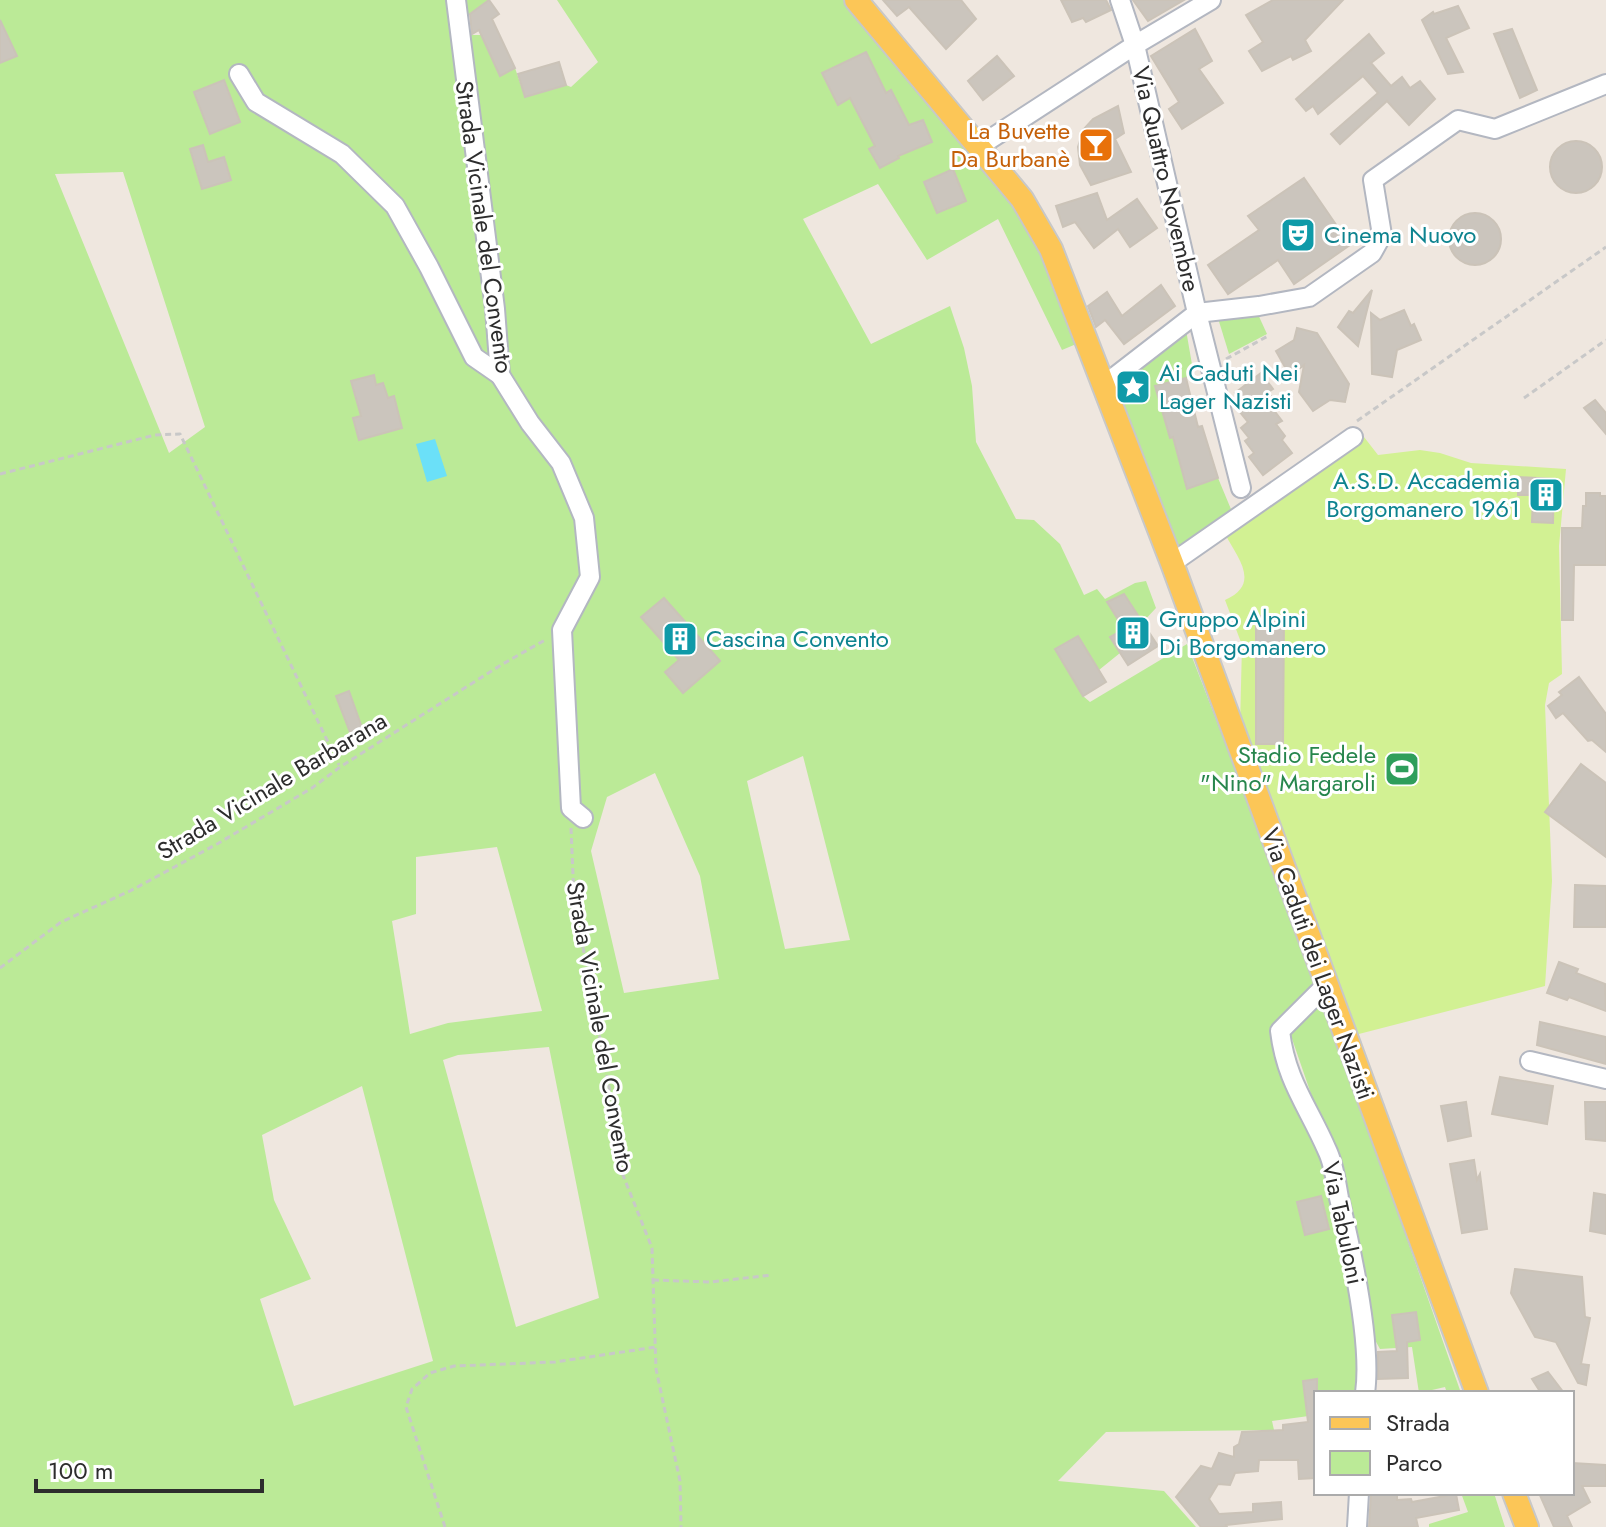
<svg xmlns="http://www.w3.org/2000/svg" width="1606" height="1527" viewBox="0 0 1606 1527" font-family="Jost,sans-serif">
<rect width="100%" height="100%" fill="#efe7df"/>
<g fill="#bbea97" fill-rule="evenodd">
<path d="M0,0H489L461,21L471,35H481L500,75L515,68L525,97L566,85L571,87L598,62L557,0H846L1019,204L1081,342L1062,350L998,219L927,260L878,184L803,219L871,344L950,306L964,348L972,386L976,442L1016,519L1034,520L1060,544L1084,595L1097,589L1105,599L1135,583L1146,581L1156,608L1142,623L1124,594L1107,602L1124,629L1111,638L1120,653L1099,670L1078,636L1055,649L1083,696L1090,702L1187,644L1315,976L1461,1393H1447L1445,1387L1419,1393L1412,1347L1380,1349L1375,1340L1349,1204L1290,1033L1274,1036L1325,1158L1357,1311L1362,1391L1316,1393V1415L1272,1421L1274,1430L1106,1432L1058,1481L1164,1491L1196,1527H0ZM123,172L205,427L169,453L55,174ZM803,756L850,940L785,949L747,781ZM655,773L700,876L719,979L624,993L591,851L607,797ZM497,847L542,1011L448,1023L410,1034L392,921L416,914V857ZM549,1047L599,1298L516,1327L443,1060L458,1055ZM362,1086L433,1361L294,1406L260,1299L311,1279L274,1200L262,1135Z"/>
<path d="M1256,310L1267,334L1229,354L1217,315Z"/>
<path d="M1185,324L1194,376L1155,386L1170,437H1173L1187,488L1218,478L1233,514L1179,549L1173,546L1114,385Z"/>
<path d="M1461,1493H1494L1505,1527H1429V1524L1468,1512Z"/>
</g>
<path fill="#d2f193" d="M1364,437L1378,455L1420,450L1440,453L1471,463L1566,469L1559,546L1562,674L1549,683L1545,705L1552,881L1545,986L1355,1035L1240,726L1242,645L1225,600C1262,584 1237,557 1225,534Z"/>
<path fill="#6be0f8" d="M435,439L447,476L427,482L416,444Z"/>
<g fill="#cbc5bd" stroke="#cbc3b8" stroke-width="2">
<path d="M489,0L499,14L492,19L515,68L500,76L479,30L472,34L470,14Z"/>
<path d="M883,0H961L976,19L946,49L909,7L897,16Z"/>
<path d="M1061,0H1106L1111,10L1086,22L1083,18L1072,22Z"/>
<path d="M1133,0H1184L1148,21Z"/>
<path d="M1273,0H1343L1305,40L1311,51L1293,60L1291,56L1262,71L1249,51L1263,42L1246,15Z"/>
<path d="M1458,6L1469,28L1446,38L1463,72L1448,74L1422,20L1433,12L1434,14Z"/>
<path d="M0,20L17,56L0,63Z"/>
<path d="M1195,29L1212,61L1199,69L1223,103L1182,129L1169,109L1179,102L1151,56Z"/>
<path d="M1512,29L1537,90L1520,98L1494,34Z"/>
<path d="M1369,34L1384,53L1371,63L1391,86L1402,77L1410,88L1420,81L1435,99L1409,125L1387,101L1340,144L1331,134L1378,93L1363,76L1318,114L1313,106L1306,111L1296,99Z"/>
<path d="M866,52L886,93L891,90L909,125L923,120L932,142L898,156L899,158L880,168L869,149L875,146L850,98L838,105L822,73Z"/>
<path d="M997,56L1014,76L983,100L968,81Z"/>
<path d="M559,62L566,85L525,97L518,74Z"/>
<path d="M224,80L240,122L210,134L194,92Z"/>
<path d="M1118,106L1124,133L1115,139L1131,172L1091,185L1080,165L1078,147L1083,130L1093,119Z"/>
<circle cx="1576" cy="167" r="26"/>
<path d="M203,145L208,162L224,157L231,180L202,189L190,149Z"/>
<path d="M953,169L966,201L937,213L924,182Z"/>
<path d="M1304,178L1350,245L1294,284L1278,260L1228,294L1208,265L1259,230L1248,216Z"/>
<path d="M1097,193L1107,220L1137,199L1157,228L1130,247L1118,229L1094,248L1075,222L1063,227L1056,206Z"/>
<circle cx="1475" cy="239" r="26"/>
<path d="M1161,285L1175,306L1124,344L1105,320L1096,327L1088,306L1107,292L1122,316Z"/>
<path d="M1372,290L1358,346L1338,327L1349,311L1353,313Z"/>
<path d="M1404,310L1411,326L1414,324L1421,340L1397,350L1392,377L1372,374L1371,313L1380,320Z"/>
<path d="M1297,328L1317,333L1349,384L1345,402L1330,400L1313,411L1299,392L1304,365L1290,376L1276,351L1294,340Z"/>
<path d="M1261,373L1273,389L1268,392L1278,405L1273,409L1282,421L1276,424L1285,436L1282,440L1292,453L1263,475L1249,457L1254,453L1245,441L1249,438L1241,428L1248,422L1239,411L1245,406L1235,393Z"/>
<path d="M374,375L376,385L383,383L388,398L394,396L402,428L359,440L353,418L361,416L351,381Z"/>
<path d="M1186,378L1198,427L1202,426L1218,478L1187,489L1173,437L1170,438L1155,386Z"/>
<path d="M1595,400L1606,413V434L1584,408Z"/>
<path d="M1518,477L1554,479L1553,523L1532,522L1533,495H1518Z"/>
<path d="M1586,493H1600V496H1606V565H1574L1573,620H1562V528H1582L1583,506H1586Z"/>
<path d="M1124,594L1158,646L1128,665L1110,637L1124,629L1107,602Z"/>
<path d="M664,598L720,661L683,693L665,672L679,660L641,617Z"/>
<path d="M1256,616H1284L1283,744H1256Z"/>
<path d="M1078,636L1106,682L1083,696L1055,649Z"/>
<path d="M1579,677L1606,714V752L1592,740L1588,741L1563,713L1556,718L1548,706L1562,695L1559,692Z"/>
<path d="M349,691L365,736L353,740L336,696Z"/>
<path d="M1581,764L1606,783V857L1545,812Z"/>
<path d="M1575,885L1606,886V927H1574Z"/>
<path d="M1559,962L1578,969L1576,973L1605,984L1606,1011L1569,997L1567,1000L1547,993Z"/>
<path d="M1540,1022L1606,1037V1064L1537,1045Z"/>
<path d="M1500,1077L1553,1086L1547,1124L1492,1114Z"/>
<path d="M1466,1102L1471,1136L1448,1141L1441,1106Z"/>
<path d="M1585,1102H1606V1141L1586,1139Z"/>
<path d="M1474,1160L1477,1180L1480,1174L1487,1229L1462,1233L1450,1164Z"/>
<path d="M1594,1193L1606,1195V1234L1590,1231Z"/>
<path d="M1321,1196L1329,1229L1305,1235L1297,1202Z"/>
<path d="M1515,1269L1582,1277L1585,1317L1590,1318L1581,1364L1589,1365L1586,1385L1578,1383L1556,1342L1535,1337L1511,1293Z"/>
<path d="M1416,1312L1420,1340L1407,1342L1408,1378L1378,1379V1352L1397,1351L1392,1315Z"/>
<path d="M1548,1372L1564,1393H1541L1532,1379Z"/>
<path d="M1317,1379L1316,1478L1299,1479L1298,1460H1259L1258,1471L1235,1473L1230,1485L1218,1484L1209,1499L1219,1514L1253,1512V1504L1281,1502L1282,1519L1226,1525L1227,1527H1201L1176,1497L1201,1466L1212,1469L1219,1453L1234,1457V1447L1239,1444L1242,1432L1283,1430V1425L1308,1422L1303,1381Z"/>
<path d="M1572,1463L1606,1465V1486H1582L1590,1502L1567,1516L1572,1527H1554L1539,1493H1572Z"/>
<path d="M1371,1493H1397V1500L1411,1499L1412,1502L1456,1494L1459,1510L1416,1518L1418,1527H1369Z"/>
</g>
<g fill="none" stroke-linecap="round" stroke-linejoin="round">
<defs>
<g id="minor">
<path d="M456,0L495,309L500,375L530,423L561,463L584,518L590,577L562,630L571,808L583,818"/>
<path d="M1120,0L1135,45L1197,313L1241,488"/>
<path d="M239,74L256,102L342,154L395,206L429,267L474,357L500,375"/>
<path d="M978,147L1135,45L1211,0"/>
<path d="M1104,385L1197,313L1259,306L1309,297L1372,253L1382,235L1373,180L1458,120L1495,129L1606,84"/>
<path d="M1172,563L1353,437"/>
<path d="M1327,988L1319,992L1280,1031C1286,1081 1308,1106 1327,1150C1334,1164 1336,1182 1339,1198C1351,1248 1372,1344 1365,1393"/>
<path d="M1530,1061L1606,1079"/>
<path d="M1357,1527L1359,1493"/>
</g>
<g id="major">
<path d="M856,0L1022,199L1051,249L1172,563L1477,1393"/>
<path d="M1514,1493L1527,1527"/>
</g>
</defs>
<use href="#minor" stroke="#b3b7c1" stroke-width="22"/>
<use href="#major" stroke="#c8c8c8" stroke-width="26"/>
<g stroke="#c8c8c8" stroke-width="3" stroke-dasharray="6 4" stroke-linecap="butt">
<path d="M1226,359L1268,336"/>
<path d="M1524,398L1606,340"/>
<path d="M1357,421L1606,247"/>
<path d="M0,474L155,435L180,434L339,765"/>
<path d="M571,828L574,899L609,1087L621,1170L652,1248L656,1369L680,1481L681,1527"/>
<path d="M0,968L61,922L130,891L217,844L312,788L340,767L501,665L545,640"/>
<path d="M653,1280L710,1282L772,1275"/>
<path d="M445,1527L406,1407L412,1389L430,1373L454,1366L555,1362L656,1347"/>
</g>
<use href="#minor" stroke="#fff" stroke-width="18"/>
<use href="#major" stroke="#fcc657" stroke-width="22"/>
</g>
<defs>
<symbol id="bar-square" viewBox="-11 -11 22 22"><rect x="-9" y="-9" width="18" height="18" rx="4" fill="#e8710a" stroke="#fff"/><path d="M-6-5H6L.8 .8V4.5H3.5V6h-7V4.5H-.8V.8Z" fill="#fff"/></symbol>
<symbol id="theatre-square" viewBox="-11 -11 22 22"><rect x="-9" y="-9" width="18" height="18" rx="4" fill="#0f9aa8" stroke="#fff"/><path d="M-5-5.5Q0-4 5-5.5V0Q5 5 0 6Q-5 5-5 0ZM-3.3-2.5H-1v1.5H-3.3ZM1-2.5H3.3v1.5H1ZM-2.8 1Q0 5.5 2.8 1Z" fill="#fff"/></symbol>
<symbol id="sight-square" viewBox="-11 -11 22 22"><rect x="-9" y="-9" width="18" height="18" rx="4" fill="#0f9aa8" stroke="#fff"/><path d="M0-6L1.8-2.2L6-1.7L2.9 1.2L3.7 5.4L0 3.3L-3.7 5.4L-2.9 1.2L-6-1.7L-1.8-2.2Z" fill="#fff"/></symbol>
<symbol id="building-square" viewBox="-11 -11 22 22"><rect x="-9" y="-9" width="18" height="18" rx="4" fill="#0f9aa8" stroke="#fff"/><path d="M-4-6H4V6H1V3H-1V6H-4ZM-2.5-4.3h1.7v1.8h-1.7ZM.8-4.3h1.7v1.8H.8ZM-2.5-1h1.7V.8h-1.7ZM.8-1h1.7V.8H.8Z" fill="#fff"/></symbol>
<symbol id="stadium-square" viewBox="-11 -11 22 22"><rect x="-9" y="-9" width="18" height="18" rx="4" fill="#2e9e5b" stroke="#fff"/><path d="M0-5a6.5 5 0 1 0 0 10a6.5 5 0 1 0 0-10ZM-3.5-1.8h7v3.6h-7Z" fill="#fff"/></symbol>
</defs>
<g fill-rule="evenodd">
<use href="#bar-square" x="1076" y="125" width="40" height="40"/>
<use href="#theatre-square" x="1278" y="215" width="40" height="40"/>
<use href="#sight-square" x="1113" y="367" width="40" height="40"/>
<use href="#building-square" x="1526" y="475" width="40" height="40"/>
<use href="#building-square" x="1113" y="613" width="40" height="40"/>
<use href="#building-square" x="660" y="619" width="40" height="40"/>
<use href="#stadium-square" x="1382" y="749" width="40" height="40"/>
</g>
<g text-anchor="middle" stroke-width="6" stroke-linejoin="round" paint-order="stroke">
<g font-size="24" fill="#c56008" stroke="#fff" text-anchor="end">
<text x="1070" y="139">La Buvette<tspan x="1070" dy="28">Da Burbanè</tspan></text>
</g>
<g font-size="24" fill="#2d2d2d" stroke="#fff">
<text transform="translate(1166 179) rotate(77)" y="8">Via Quattro Novembre</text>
<text transform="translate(484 227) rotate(82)" y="8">Strada Vicinale del Convento</text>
<text transform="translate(272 786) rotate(-31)" y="8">Strada Vicinale Barbarana</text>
<text transform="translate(1318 964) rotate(70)" y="8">Via Caduti dei Lager Nazisti</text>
<text transform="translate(600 1027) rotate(80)" y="8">Strada Vicinale del Convento</text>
<text transform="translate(1343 1223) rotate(78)" y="8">Via Tabuloni</text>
</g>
<g font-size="24" fill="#0d838f" stroke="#fff" text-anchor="start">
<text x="1324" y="243">Cinema Nuovo</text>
<text x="1159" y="381">Ai Caduti Nei<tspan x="1159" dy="28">Lager Nazisti</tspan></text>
<text x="1520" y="489" text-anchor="end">A.S.D. Accademia<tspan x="1520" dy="28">Borgomanero 1961</tspan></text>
<text x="1159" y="627">Gruppo Alpini<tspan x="1159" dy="28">Di Borgomanero</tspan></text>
<text x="706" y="647">Cascina Convento</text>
</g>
<g font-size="24" fill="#27864d" stroke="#fff" text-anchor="end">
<text x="1376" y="763">Stadio Fedele<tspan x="1376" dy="28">"Nino" Margaroli</tspan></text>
</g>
</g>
<rect x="1314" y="1391" width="260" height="104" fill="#ffffff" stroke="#ababab" stroke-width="2"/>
<rect x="1330" y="1417" width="40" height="12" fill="#fcc657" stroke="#ababab" stroke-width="2"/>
<text x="1386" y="1431" font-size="24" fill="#2d2d2d">Strada</text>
<rect x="1330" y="1451" width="40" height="24" fill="#bbea97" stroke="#ababab" stroke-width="2"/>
<text x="1386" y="1471" font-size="24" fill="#2d2d2d">Parco</text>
<path d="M36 1479v12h226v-12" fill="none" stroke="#2d2d2d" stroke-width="4"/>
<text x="48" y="1479" font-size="24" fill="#2d2d2d" stroke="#ffffff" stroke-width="6" paint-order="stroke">100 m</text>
</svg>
